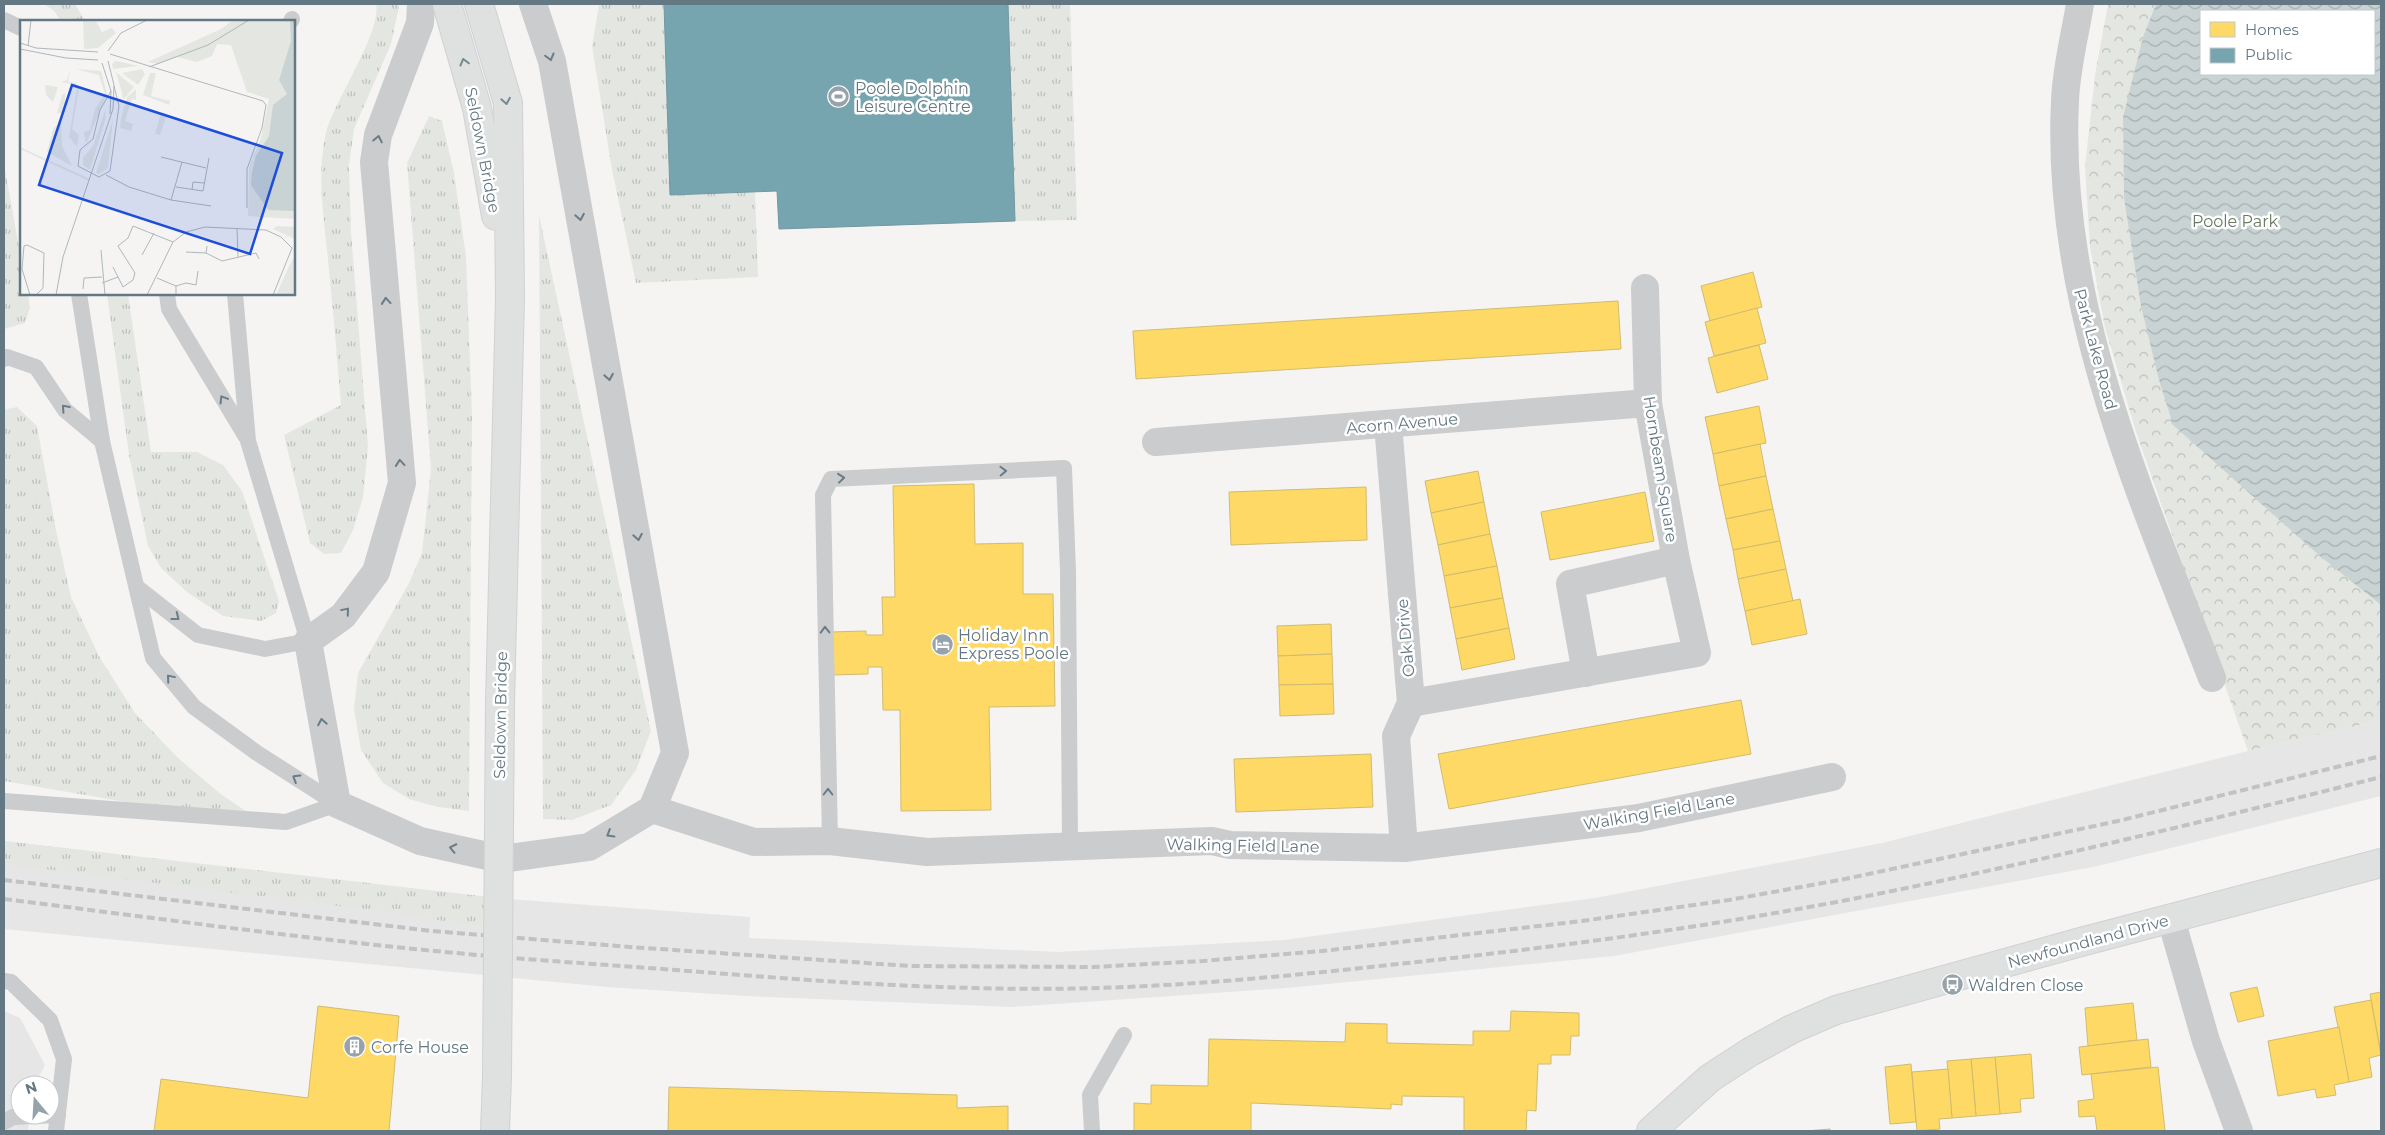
<svg xmlns="http://www.w3.org/2000/svg" width="2385" height="1135" viewBox="0 0 2385 1135" font-family="Montserrat,sans-serif">
<defs>
<pattern id="grass-tufts" width="24" height="20" patternUnits="userSpaceOnUse" patternTransform="scale(1.25)"><rect width="24" height="20" fill="#e4e7e1"/><path d="M3 7l-1-3M5 7V3M7 7l1-3M15 17l-1-3M17 17v-4M19 17l1-3" fill="none" stroke="#bcc0bc"/></pattern>
<pattern id="park-crowns" width="20" height="18" patternUnits="userSpaceOnUse" patternTransform="scale(1.25)"><rect width="20" height="18" fill="#e4e7e1"/><path d="M2 6a3 3 0 1 1 6 0M12 15a3 3 0 1 1 6 0" fill="none" stroke="#bcc0bc"/></pattern>
<pattern id="water-waves" width="16" height="10" patternUnits="userSpaceOnUse" patternTransform="scale(1.25)"><rect width="16" height="10" fill="#c9d3d4"/><path d="M0 5q4-4 8 0t8 0" fill="none" stroke="#a7b0b1"/></pattern>
</defs>
<rect width="100%" height="100%" fill="#f5f4f3"/>
<g fill="#e5e6e5">
<path d="M2381,720V796L2098,866L1614,956L1287,988L1012,1007L746,996L608,987L4,929V841L456,895L750,917L749,938L1058,952L1284,940L1595,898L1882,843L2248,751Z"/>
<path d="M4,1011L20,1018L45,1065L34,1085H20V1115H30L28,1131H4Z"/>
</g>
<g fill="url(#grass-tufts)">
<path d="M44,4H75L85,21H61L54,11Z"/>
<path d="M376,4H398L399,7L391,44L354,129L349,165L351,232L368,446L363,498L353,530L341,553L324,554L310,543L284,435L341,405C337,353 332,302 327,250C323,212 317,171 326,133C333,103 382,32 376,4Z"/>
<path d="M599,4H664L670,195L755,192L758,277L636,283L612,170L592,46Z"/>
<path d="M1008,4H1070L1077,220L1015,221Z"/>
<path d="M429,116L442,121L454,173L466,256L472,415L469,811L438,807L409,799L383,783L361,750L354,709L358,673L409,583L422,553L431,469L407,163Z"/>
<path d="M4,164L21,259V294H28L30,308L25,323L4,329Z"/>
<path d="M539,215L651,731L636,770L611,805L572,820L543,819Z"/>
<path d="M107,294H128L151,452H197L223,465L242,491L279,601L276,613L261,621L223,616L187,592L161,568L148,546L129,455Z"/>
<path d="M17,407L37,426L56,530L71,597L100,658L135,713L178,758L222,795L270,827L4,781V410Z"/>
<path d="M4,841L498,898V929L372,910L4,864Z"/>
</g>
<path fill="url(#park-crowns)" fill-rule="evenodd" d="M2108,4H2381V720L2248,751L2136,432L2105,328L2090,247L2085,167L2095,75ZM2201,11H2374V74H2201Z"/>
<path fill="url(#water-waves)" fill-rule="evenodd" d="M2156,4H2381V605L2321,557L2173,425L2159,380L2141,306L2124,198L2123,117L2143,37ZM2201,11H2374V74H2201Z"/>
<g fill="#ffd966" stroke="#d0bc6f">
<path d="M1753,272L1762,307L1710,321L1701,286Z"/>
<path d="M1618,301L1621,349L1136,379L1133,331Z"/>
<path d="M1757,308L1766,343L1714,356L1705,322Z"/>
<path d="M1759,345L1768,379L1717,393L1708,358Z"/>
<path d="M1759,406L1766,443L1713,454L1705,417Z"/>
<path d="M1760,444L1766,476L1719,486L1713,454Z"/>
<path d="M1478,471L1484,502L1431,513L1425,481Z"/>
<path d="M1766,476L1773,509L1726,519L1719,486Z"/>
<path d="M974,484L975,544L1023,543V594H1053L1055,706L989,707L991,810L901,811L900,710H883L882,667H868V674L831,675L830,632L866,631V635H883L882,597H895L893,486Z"/>
<path d="M1366,487L1367,540L1231,545L1229,492Z"/>
<path d="M1645,492L1654,541L1550,560L1541,512Z"/>
<path d="M1484,502L1490,534L1438,545L1431,513Z"/>
<path d="M1773,509L1780,541L1733,550L1726,519Z"/>
<path d="M1490,534L1497,566L1444,576L1438,545Z"/>
<path d="M1780,541L1786,569L1738,579L1733,550Z"/>
<path d="M1497,566L1503,598L1450,608L1444,576Z"/>
<path d="M1786,569L1793,601L1745,611L1738,579Z"/>
<path d="M1503,598L1509,628L1456,639L1450,608Z"/>
<path d="M1800,599L1807,634L1752,645L1745,611Z"/>
<path d="M1331,624L1332,654L1278,656L1277,626Z"/>
<path d="M1509,628L1515,659L1462,670L1456,639Z"/>
<path d="M1332,654L1333,684L1279,685L1278,656Z"/>
<path d="M1333,684L1334,714L1280,716L1279,685Z"/>
<path d="M1741,700L1751,754L1449,809L1438,754Z"/>
<path d="M1371,754L1373,807L1236,812L1234,759Z"/>
<path d="M2257,987L2264,1016L2238,1022L2230,993Z"/>
<path d="M2381,992V1054L2370,994Z"/>
<path d="M2371,1000L2381,1055L2369,1058L2372,1077L2349,1082L2334,1007Z"/>
<path d="M2133,1003L2137,1040L2088,1046L2085,1008Z"/>
<path d="M318,1006L399,1016L389,1131H154L161,1079L308,1098Z"/>
<path d="M1511,1011L1579,1013V1036H1571L1570,1055H1551V1064H1538L1536,1111L1527,1110L1526,1131H1464V1097L1402,1096V1105L1391,1104V1109L1251,1103V1131H1134V1103L1151,1104V1085L1208,1086L1209,1039L1345,1042L1346,1023L1387,1024V1043L1473,1045V1031H1510Z"/>
<path d="M2339,1027L2349,1082L2334,1085L2336,1095L2317,1098L2315,1089L2278,1096L2268,1041Z"/>
<path d="M2148,1039L2151,1067L2082,1075L2079,1047Z"/>
<path d="M2031,1054L2034,1098L2020,1099L2021,1112L2000,1114L1995,1057Z"/>
<path d="M1995,1057L2000,1114L1976,1116L1971,1059Z"/>
<path d="M1971,1059L1976,1116L1952,1118L1947,1061Z"/>
<path d="M1911,1064L1916,1122L1890,1124L1885,1067Z"/>
<path d="M2158,1067L2165,1131H2097L2095,1116L2079,1117L2078,1101L2094,1099L2091,1074Z"/>
<path d="M1948,1069L1952,1118L1939,1119L1940,1129L1917,1131L1912,1072Z"/>
<path d="M669,1087L957,1095V1108L1008,1106V1131H668Z"/>
<path d="M1830,1129V1131H1806Z"/>
</g>
<path fill="#76a5af" stroke="#7198a2" d="M664,4H1008L1015,221L779,229L777,191L670,195Z"/>
<g fill="none" stroke-linecap="round" stroke-linejoin="round">
<defs>
<g id="secondary">
<path d="M447,4L477,108L496,216"/>
<path d="M479,4L508,103L510,298L500,703"/>
<path d="M495,1131L497,1076"/>
<path d="M1651,1131L1710,1078L1750,1052L1792,1029L1836,1010L2077,943L2381,863"/>
</g>
</defs>
<use href="#secondary" stroke="#d0d1d2" stroke-width="30"/>
<g stroke="#cacccd" stroke-width="16">
<path d="M4,20L21,28"/>
<path d="M291,21L292,19"/>
<path d="M79,294L102,441L153,658L194,707L257,753L337,804"/>
<path d="M167,294L169,309L246,437"/>
<path d="M4,359L7,357L36,367L65,410L102,441"/>
<path d="M138,588L198,635L265,649L308,641L248,441L235,294"/>
<path d="M4,801L286,822L337,804"/>
<path d="M830,841L823,495L831,479L1064,468L1068,571L1070,846"/>
<path d="M4,981L11,982L50,1020L64,1059L56,1131"/>
<path d="M4,1122L13,1117L58,1115"/>
<path d="M1092,1131L1090,1095L1124,1035"/>
</g>
<g stroke="#cacccd" stroke-width="28">
<path d="M421,4L420,23L378,135L374,162L402,483L376,572L343,616L308,641L337,804L420,841L501,859L589,847L652,809L675,753L552,61L533,4"/>
<path d="M2080,4C2075,35 2066,69 2065,101C2055,305 2140,492 2212,678"/>
<path d="M1388,424L1411,703L1396,736L1404,848"/>
<path d="M1156,442L1648,403"/>
<path d="M1586,673L1570,584L1676,560"/>
<path d="M1411,703L1697,653L1676,560L1648,403L1645,288"/>
<path d="M652,809L754,842L830,841L927,852L1212,841L1230,845L1404,848L1639,818L1832,777"/>
<path d="M2171,919L2206,1041L2239,1131"/>
</g>
<use href="#secondary" stroke="#dfe0e0" stroke-width="28"/>
<g stroke="#c0c2c3" stroke-width="4" stroke-dasharray="8 4" stroke-linecap="butt">
<path d="M4,880L432,931L630,947L910,966L1093,967L1203,961L1322,951L1582,921L1729,900L1845,879L2118,821L2381,756"/>
<path d="M4,899C147,917 291,937 435,951C515,959 596,964 676,970C816,981 957,992 1098,988C1198,985 1299,975 1398,964C1550,948 1702,928 1852,899C2030,864 2206,821 2381,777"/>
</g>
<defs>
<path id="secondary-bridge" d="M497,1076L500,703"/>
</defs>
<use href="#secondary-bridge" stroke="#d0d1d2" stroke-width="30" stroke-linecap="butt"/>
<use href="#secondary-bridge" stroke="#dfe0e0" stroke-width="28"/>
</g>
<defs><path id="oneway-chevron" d="M-2-3.5L2.5 0L-2 3.5" fill="none" stroke-width="1.6" stroke-linecap="round" stroke-linejoin="round" transform="scale(1.25)"/></defs>
<g stroke="#697c87">
<use href="#oneway-chevron" transform="translate(550 57) rotate(75)"/>
<use href="#oneway-chevron" transform="translate(378 139) rotate(-78)"/>
<use href="#oneway-chevron" transform="translate(580 217) rotate(80)"/>
<use href="#oneway-chevron" transform="translate(386 301) rotate(-95)"/>
<use href="#oneway-chevron" transform="translate(609 377) rotate(80)"/>
<use href="#oneway-chevron" transform="translate(223 399) rotate(-121)"/>
<use href="#oneway-chevron" transform="translate(65 408) rotate(-132)"/>
<use href="#oneway-chevron" transform="translate(400 463) rotate(-95)"/>
<use href="#oneway-chevron" transform="translate(1003 471) rotate(-2)"/>
<use href="#oneway-chevron" transform="translate(841 478) rotate(-6)"/>
<use href="#oneway-chevron" transform="translate(638 537) rotate(80)"/>
<use href="#oneway-chevron" transform="translate(346 611) rotate(-50)"/>
<use href="#oneway-chevron" transform="translate(176 617) rotate(38)"/>
<use href="#oneway-chevron" transform="translate(825 630) rotate(-91)"/>
<use href="#oneway-chevron" transform="translate(170 678) rotate(-130)"/>
<use href="#oneway-chevron" transform="translate(322 722) rotate(-100)"/>
<use href="#oneway-chevron" transform="translate(296 778) rotate(-148)"/>
<use href="#oneway-chevron" transform="translate(828 792) rotate(-90)"/>
<use href="#oneway-chevron" transform="translate(610 834) rotate(149)"/>
<use href="#oneway-chevron" transform="translate(453 848) rotate(-168)"/>
</g>
<g stroke="#768891">
<use href="#oneway-chevron" transform="translate(464 62) rotate(-105)"/>
<use href="#oneway-chevron" transform="translate(506 101) rotate(80)"/>
</g>
<defs>
<symbol id="stadium-disc" viewBox="-11 -11 22 22"><circle r="9.5" fill="#97a3aa" stroke="#fff"/><path d="M0-5a6.5 5 0 1 0 0 10a6.5 5 0 1 0 0-10ZM-3.5-1.8h7v3.6h-7Z" fill="#fff"/></symbol>
<symbol id="hotel-disc" viewBox="-11 -11 22 22"><circle r="9.5" fill="#97a3aa" stroke="#fff"/><path d="M-6-4.5h1.5V1H6V5H4.5V3h-9V5H-6ZM-4 0a1.8 1.8 0 1 1 3.6 0ZM.5 0V-2.5h3Q6-2.5 6 0Z" fill="#fff"/></symbol>
<symbol id="bus-disc" viewBox="-11 -11 22 22"><circle r="9.5" fill="#97a3aa" stroke="#fff"/><path d="M-5-6H5V4H4V6H2V4H-2V6H-4V4H-5ZM-3.5-4V0h7V-4ZM-3.5 1.2v1.5H-2V1.2ZM2 1.2v1.5H3.5V1.2Z" fill="#fff"/></symbol>
<symbol id="building-disc" viewBox="-11 -11 22 22"><circle r="9.5" fill="#97a3aa" stroke="#fff"/><path d="M-4-6H4V6H1V3H-1V6H-4ZM-2.5-4.3h1.7v1.8h-1.7ZM.8-4.3h1.7v1.8H.8ZM-2.5-1h1.7V.8h-1.7ZM.8-1h1.7V.8H.8Z" fill="#fff"/></symbol>
</defs>
<g fill-rule="evenodd">
<use href="#stadium-disc" x="826" y="84" width="25" height="25"/>
<use href="#hotel-disc" x="930" y="632" width="25" height="25"/>
<use href="#bus-disc" x="1940" y="972" width="25" height="25"/>
<use href="#building-disc" x="342" y="1034" width="25" height="25"/>
</g>
<g text-anchor="middle" stroke-width="5" stroke-linejoin="round" paint-order="stroke">
<g font-size="16" fill="#647883" stroke="#fff" text-anchor="start">
<text x="855" y="94">Poole Dolphin<tspan x="855" dy="18">Leisure Centre</tspan></text>
<text x="958" y="641">Holiday Inn<tspan x="958" dy="18">Express Poole</tspan></text>
<text x="1968" y="991">Waldren Close</text>
<text x="371" y="1053">Corfe House</text>
</g>
<g font-size="16" fill="#647883" stroke="#fff">
<text transform="translate(483 150) rotate(79)" y="6">Seldown Bridge</text>
<text transform="translate(2096 349) rotate(75)" y="6">Park Lake Road</text>
<text transform="translate(1402 423) rotate(-5)" y="6">Acorn Avenue</text>
<text transform="translate(1661 469) rotate(81)" y="6">Hornbeam Square</text>
<text transform="translate(1405 638) rotate(-95)" y="6">Oak Drive</text>
<text transform="translate(500 715) rotate(-89)" y="6">Seldown Bridge</text>
<text transform="translate(1659 811) rotate(-10)" y="6">Walking Field Lane</text>
<text transform="translate(1243 845) rotate(1)" y="6">Walking Field Lane</text>
<text transform="translate(2088 941) rotate(-15)" y="6">Newfoundland Drive</text>
</g>
<g font-size="16" fill="#697a63" stroke="#fff">
<text x="2235" y="227">Poole Park</text>
</g>
</g>
<g transform="translate(20 20)">
<rect width="275" height="275" fill="#f5f4f3"/>
<path d="M63,0H75L82,12L92,8L96,13L78,28L64,29ZM95,41L101,42L119,46L93,49L92,44ZM51,48L48,62L56,63L59,69L52,109L59,115L57,127L49,117L57,69L52,64L41,62L47,60ZM56,49L81,51L87,74L66,124L64,112L70,110L75,89L85,74L79,55ZM122,49L125,54L118,65L102,53ZM96,52L114,67L103,80L102,73ZM130,53H136L131,76L150,81L149,85L123,75ZM25,65L38,67L33,82L26,75ZM116,69V80L112,79L105,101L113,104L111,111L100,108L101,98L107,77ZM45,73V93H37L42,75ZM86,88L85,101L70,150L63,145V138L73,126ZM141,92L147,94L140,115L135,114ZM93,99L88,148L79,154L76,153ZM41,101L42,126L52,146L27,132L33,109ZM0,127L70,159L69,161L0,129Z" fill="#e4e7e1"/>
<path d="M213,0H275V199L228,196L229,147L241,118L249,79L227,72L211,25L197,24L192,36L177,42L157,37L138,44L128,42L201,9ZM257,206L275,207V219L253,209ZM275,236V275H256L270,244Z" fill="#e4e7e1"/>
<path d="M270,0H275V191L248,190L231,165L232,153L236,136L249,116L253,85L267,74L259,60L271,21Z" fill="#c9d3d4"/>
<path fill="none" stroke="#aeb7bc" stroke-width="1" d="M0,23L16,28L78,32M8,26L11,0M0,29L46,38L78,40M88,31L101,13L127,0M90,34L243,81L246,85L242,108L227,149V188M82,43L91,71L90,94M129,47L188,25L229,0M91,71L80,90L73,119L60,130L58,146L79,157L90,151L99,86L94,66M141,137L186,148M86,155L109,167L151,180L191,186M156,167L183,171L189,138M172,170L173,162L184,163M151,180L162,142M217,208L218,237M187,226L186,233L202,241L236,233L239,239M81,230L85,275M166,232L186,233M122,235L134,213M93,247L103,267L113,260L115,253L98,226L108,218L113,206L153,222M137,258L156,266V275M82,263L98,257M156,266L166,263L176,265L178,251M63,269L64,258L82,257M10,275L2,249L4,226L7,225L24,233L23,268L16,275M36,275L43,237L93,89L94,65L88,41M127,275L153,222L166,212L185,207L246,210L261,217L272,228L253,275"/>
<path fill="#1d4ed8" fill-opacity="0.15" stroke="#1d4ed8" stroke-width="2.5" d="M52,65L262,133L230,234L19,165Z"/>
<rect width="275" height="275" fill="none" stroke="#647883" stroke-width="2.5"/>
</g>
<rect width="2385" height="1135" fill="none" stroke="#647883" stroke-width="10"/>
<rect x="2200" y="10" width="175" height="65" fill="#ffffff" stroke="#c1c9cd"/>
<rect x="2210" y="22" width="25" height="15" fill="#ffd966" stroke="#c1c9cd"/>
<text x="2245" y="35" font-size="15" fill="#647883">Homes</text>
<rect x="2210" y="48" width="25" height="15" fill="#76a5af" stroke="#c1c9cd"/>
<text x="2245" y="60" font-size="15" fill="#647883">Public</text>
<g transform="translate(35 1100) rotate(342)"><circle r="24" fill="#ffffff" stroke="#c1c9cd"/>
<path d="M0-4L9 19L0 12L-9 19Z" fill="#97a3aa"/>
<text y="-8" font-size="14" font-weight="bold" text-anchor="middle" fill="#647883">N</text>
</g>
</svg>
